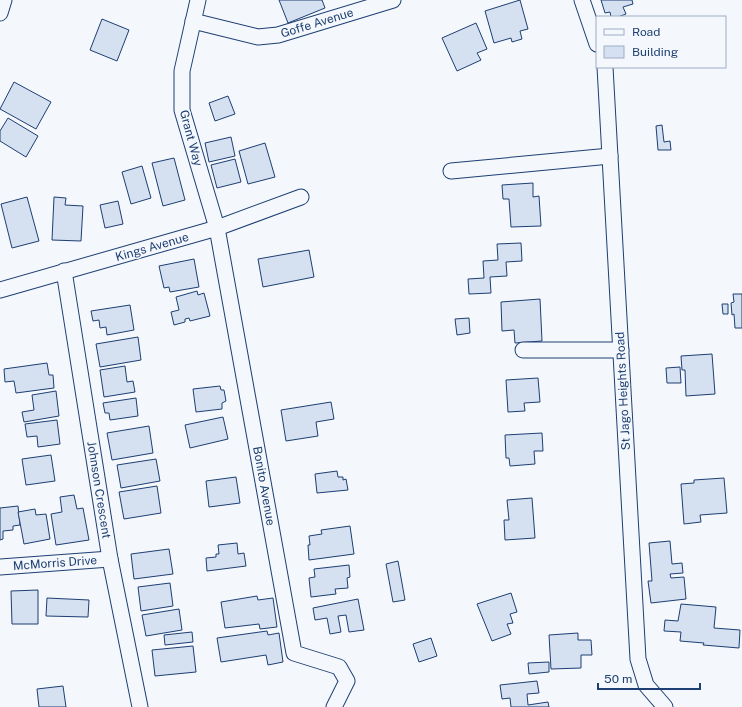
<svg xmlns="http://www.w3.org/2000/svg" width="742" height="707" viewBox="0 0 742 707" font-family="'Public Sans',sans-serif">
<rect width="100%" height="100%" fill="#f4f7fb"/>
<g fill="#d5e0f0" stroke="#1d3f73">
<path d="M279,0H322L325,8L288,23Z"/>
<path d="M520,0L528,29L520,31L522,39L512,42L511,38L494,43L485,11Z"/>
<path d="M601,0H632L633,4L623,7L626,14L618,17H611L610,12L605,13Z"/>
<path d="M102,19L129,30L117,61L90,50Z"/>
<path d="M476,23L487,49L477,53L481,60L457,71L442,38Z"/>
<path d="M14,82L51,102L36,129L0,109Z"/>
<path d="M228,96L235,114L215,121L209,103Z"/>
<path d="M8,118L38,136L26,157L0,141V131Z"/>
<path d="M662,125L664,142L670,141L671,150H658L656,126Z"/>
<path d="M231,137L235,156L209,162L205,143Z"/>
<path d="M265,143L275,177L248,184L239,151Z"/>
<path d="M174,158L185,200L163,206L152,163Z"/>
<path d="M235,159L241,182L217,188L211,165Z"/>
<path d="M142,166L151,198L131,204L122,172Z"/>
<path d="M533,183V197L539,196L541,226L511,227L509,199H503L502,185Z"/>
<path d="M27,197L39,241L12,248L1,204Z"/>
<path d="M54,197L66,198L65,205L83,206L81,241L52,240Z"/>
<path d="M118,201L123,224L105,228L100,205Z"/>
<path d="M521,243L522,261L506,262L507,276L490,277L491,293L469,294L468,279L484,278L483,261L498,260L497,244Z"/>
<path d="M309,250L314,277L263,287L258,259Z"/>
<path d="M194,259L199,287L170,292L169,287L164,288L159,266Z"/>
<path d="M197,291L198,295L204,293L210,316L190,321L189,318L185,319V322L174,325L171,312L179,310L176,297Z"/>
<path d="M733,294H742V328H735L734,314L732,315L731,303L734,302Z"/>
<path d="M540,299L542,341L515,343L514,330L502,331L501,302Z"/>
<path d="M722,304H728V314H723Z"/>
<path d="M130,305L134,330L107,335L106,327L100,328L99,320L93,321L91,311Z"/>
<path d="M469,318L470,333L457,335L455,319Z"/>
<path d="M138,337L141,360L100,367L96,344Z"/>
<path d="M712,354L715,394L686,396L685,370H682L681,356Z"/>
<path d="M47,363L49,375H53L54,388L16,393L14,381L5,382L4,369Z"/>
<path d="M125,366L127,382L133,381L135,392L104,397L100,370Z"/>
<path d="M680,367L681,383H667L666,368Z"/>
<path d="M538,378L540,402L524,403L525,411L508,412L506,380Z"/>
<path d="M220,386L221,390H224L226,401L222,403V409L196,412L193,389Z"/>
<path d="M56,391L59,416L24,422L22,412L34,410L32,395Z"/>
<path d="M136,398L138,416L110,420L109,413H105L103,403Z"/>
<path d="M331,402L334,419L316,422L318,436L286,441L281,410Z"/>
<path d="M223,417L228,439L190,448L185,425Z"/>
<path d="M57,420L60,444L38,447L37,436L27,437L25,424Z"/>
<path d="M149,426L153,453L112,460L107,433Z"/>
<path d="M542,433L543,451H534L535,464L510,466L509,458H506L505,435Z"/>
<path d="M51,455L55,481L26,485L22,459Z"/>
<path d="M156,459L160,481L121,488L117,465Z"/>
<path d="M337,471L338,477H343V480L346,479L348,490L317,493L315,474Z"/>
<path d="M236,477L240,503L209,507L206,481Z"/>
<path d="M724,478L727,513L700,515L701,522L684,524L681,484L694,483V480Z"/>
<path d="M157,486L161,513L124,519L119,492Z"/>
<path d="M74,495L77,509L83,508L89,540L56,545L51,514L62,512L60,497Z"/>
<path d="M532,498L535,538L505,540L504,520H509L507,500Z"/>
<path d="M18,506L20,525L13,526V530L3,531V539L0,540V508Z"/>
<path d="M35,509L36,515L46,514L50,539L24,544L18,512Z"/>
<path d="M350,526L354,554L309,560L308,545H310L309,536L322,534L321,530Z"/>
<path d="M670,541L672,564L682,563L683,573L670,574L671,578L684,577L686,599L651,603L648,581H652L649,543Z"/>
<path d="M237,543L238,554L244,553L246,566L207,571L206,558L216,557V554H219L218,545Z"/>
<path d="M169,549L173,574L134,579L131,554Z"/>
<path d="M398,561L405,600L393,602L386,564Z"/>
<path d="M349,565L350,577L347,578L348,588L335,589L336,594L311,597L309,578L315,577L314,569Z"/>
<path d="M170,583L173,606L141,611L138,587Z"/>
<path d="M38,590V624H12L11,591Z"/>
<path d="M511,593L517,612L510,614L513,623L507,624L511,634L492,641L477,604Z"/>
<path d="M257,596L258,600L273,598L277,627L260,629L259,624L225,628L221,602Z"/>
<path d="M47,598L89,600L88,617L46,616Z"/>
<path d="M358,599L364,630L349,632L346,615L338,616L341,632L330,634L327,618L315,620L313,608Z"/>
<path d="M681,604L716,607L714,628L740,630L739,648L703,645L704,643L680,641L681,632L664,631L665,620L678,621Z"/>
<path d="M179,609L182,630L146,636L142,615Z"/>
<path d="M267,631L268,635L279,633L283,662L268,665L266,655L221,662L217,638Z"/>
<path d="M192,632L193,642L165,645L164,635Z"/>
<path d="M578,633V640H591L592,655H581V668L551,669L549,635Z"/>
<path d="M431,638L437,656L419,662L413,644Z"/>
<path d="M193,646L196,672L155,676L152,650Z"/>
<path d="M549,662V672L529,674L528,663Z"/>
<path d="M537,681L539,693L527,694L528,705L548,702L549,707H511L510,698L502,699L500,685Z"/>
<path d="M63,686L66,707H39L37,689Z"/>
</g>
<g fill="none" stroke-linecap="round" stroke-linejoin="round">
<defs>
<g id="minor">
<path d="M198,0L182,71V110L217,228L294,653L339,667L347,681L334,707"/>
<path d="M582,0L597,44"/>
<path d="M0,13L4,0"/>
<path d="M193,21L258,37L278,35L393,0"/>
<path d="M605,67L638,659L646,685L665,707"/>
<path d="M451,171L610,156"/>
<path d="M64,271L110,559L140,707"/>
<path d="M0,290L217,228L301,197"/>
<path d="M523,350H621"/>
<path d="M0,567L110,559"/>
</g>
</defs>
<use href="#minor" stroke="#1d3f73" stroke-width="17"/>
<use href="#minor" stroke="#f4f7fb" stroke-width="15"/>
</g>
<g text-anchor="middle" stroke-width="3" stroke-linejoin="round" paint-order="stroke">
<g font-size="12" fill="#1d3f73" stroke="#f4f7fb">
<text transform="translate(317 23) rotate(-17)" y="4">Goffe Avenue</text>
<text transform="translate(191 138) rotate(75)" y="4">Grant Way</text>
<text transform="translate(152 247) rotate(-16)" y="4">Kings Avenue</text>
<text transform="translate(623 391) rotate(-93)" y="4">St Jago Heights Road</text>
<text transform="translate(264 486) rotate(80)" y="4">Bonito Avenue</text>
<text transform="translate(99 490) rotate(81)" y="4">Johnson Crescent</text>
<text transform="translate(55 563) rotate(-4)" y="4">McMorris Drive</text>
</g>
</g>
<rect x="596" y="16" width="130" height="52" fill="#f4f7fb" stroke="#9eadc5"/>
<rect x="604" y="29" width="20" height="6" fill="#f4f7fb" stroke="#9eadc5"/>
<text x="632" y="36" font-size="12" fill="#1d3f73">Road</text>
<rect x="604" y="46" width="20" height="12" fill="#d5e0f0" stroke="#9eadc5"/>
<text x="632" y="56" font-size="12" fill="#1d3f73">Building</text>
<path d="M598 683v6h102v-6" fill="none" stroke="#1d3f73" stroke-width="2"/>
<text x="604" y="683" font-size="12" fill="#1d3f73" stroke="#f4f7fb" stroke-width="3" paint-order="stroke">50 m</text>
</svg>
